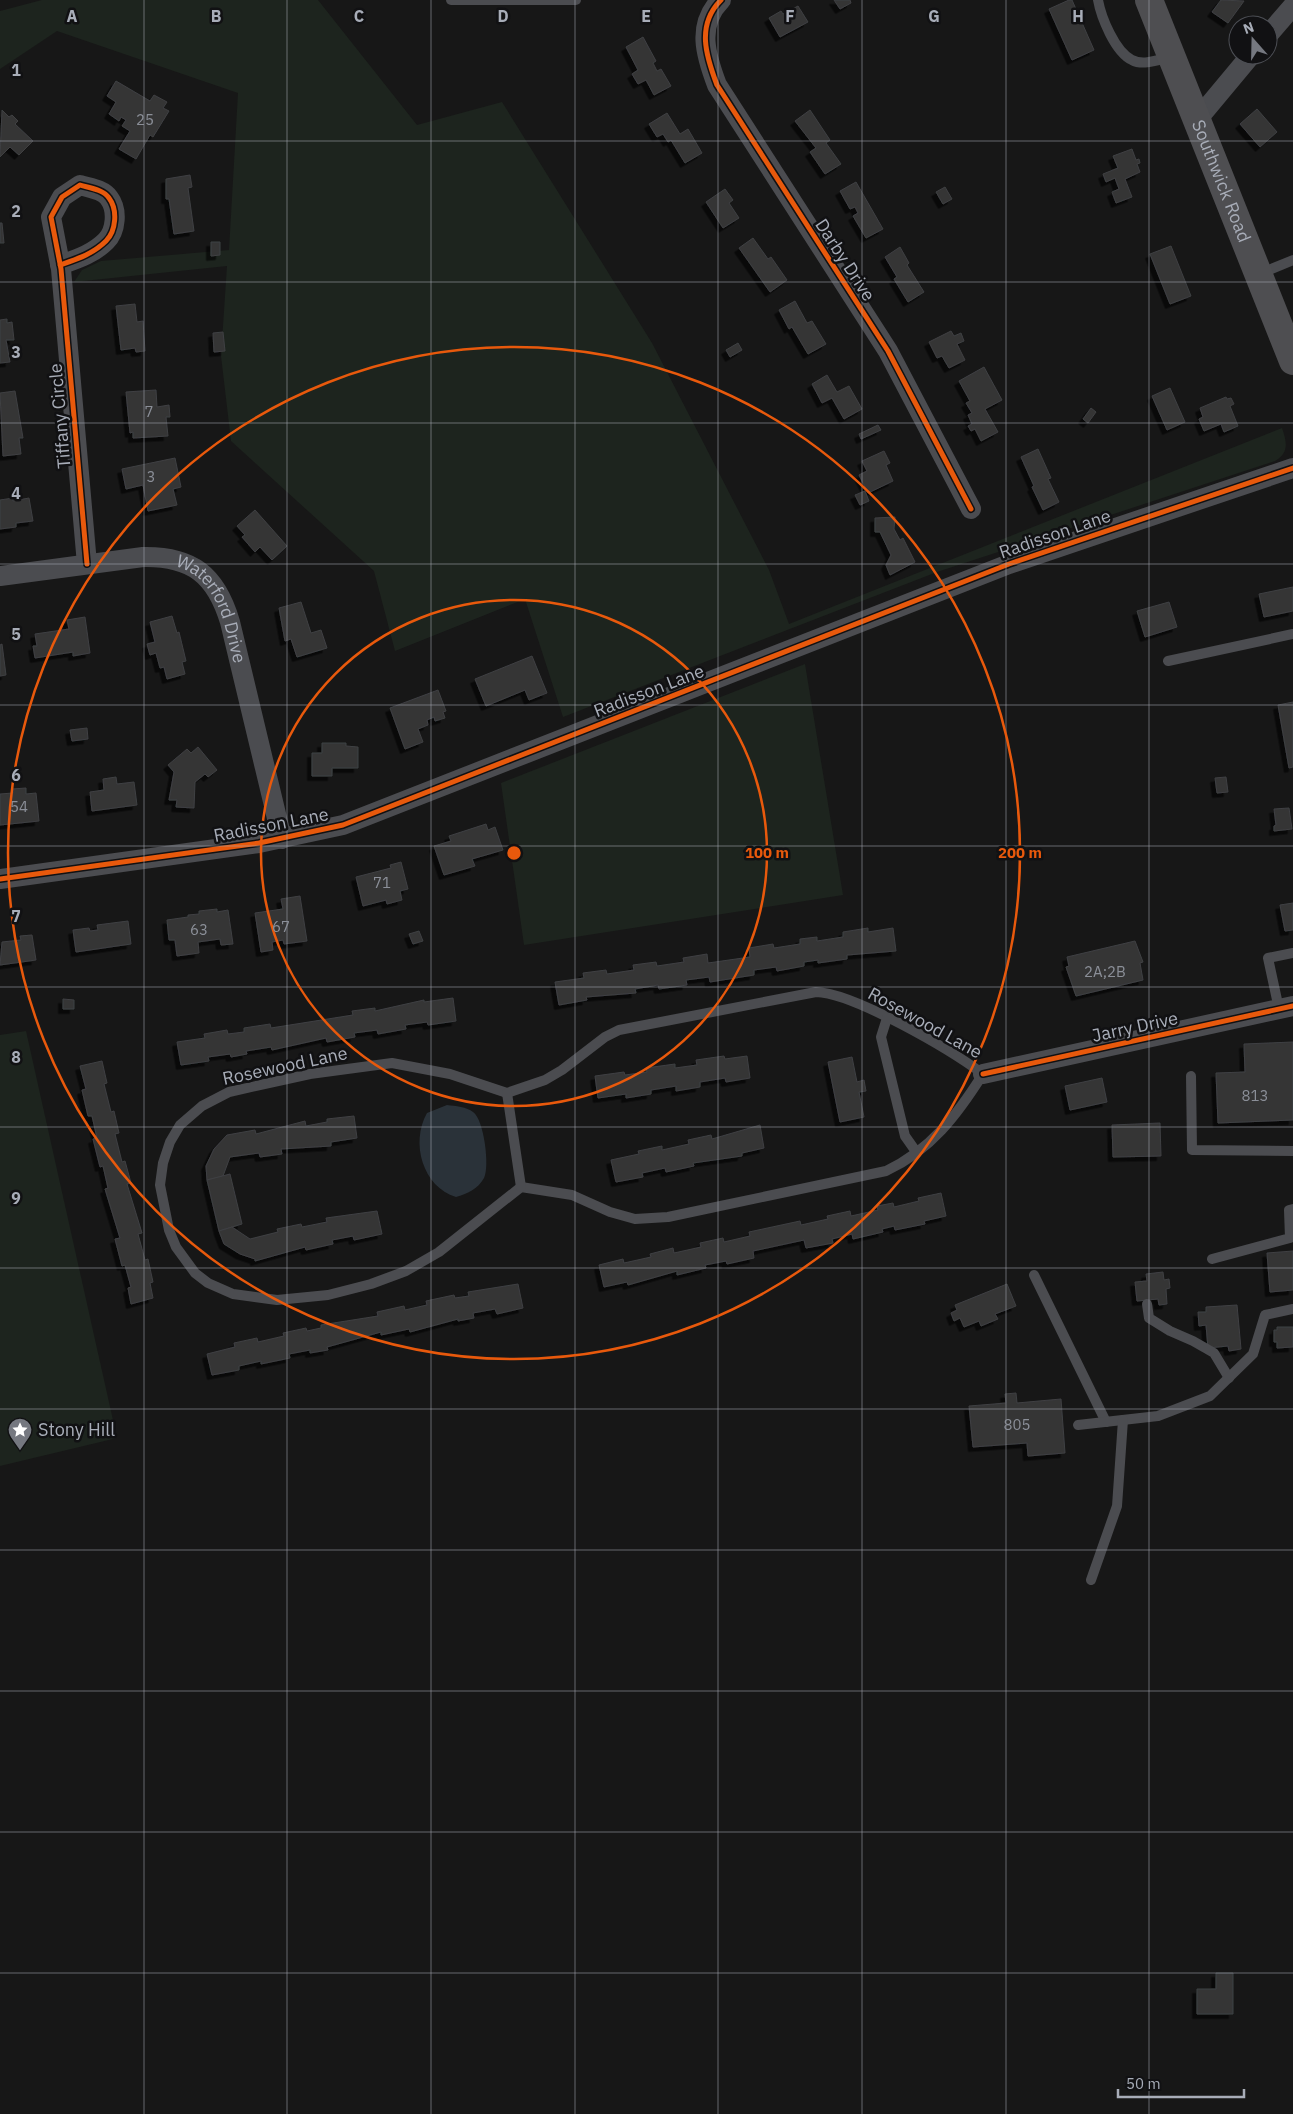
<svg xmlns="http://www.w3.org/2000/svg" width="1293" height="2114" viewBox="0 0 1293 2114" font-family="'IBM Plex Sans',sans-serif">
<defs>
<filter id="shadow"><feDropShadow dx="-4.5" dy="4.5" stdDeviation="0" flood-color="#0009"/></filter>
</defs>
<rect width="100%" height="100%" fill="#171717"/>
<g fill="#1d241e">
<path d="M42,0H318L417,125L502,102L652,343L769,570L789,624L1282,428C1287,442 1289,453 1275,461L937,572L563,717L525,599L395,651L374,571L231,441L221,356L227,266L74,282L82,270L101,261L229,250L238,93L57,31L0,69V11Z"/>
<path d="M805,664L843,895L524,945L501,783Z"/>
<path d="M26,1031L117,1438L0,1466V1035Z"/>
</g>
<path fill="#2a3239" d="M447,1105C455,1106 467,1107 473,1112C484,1119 490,1167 484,1178C478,1189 467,1194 456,1197C423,1187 410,1143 427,1113Z"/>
<g fill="#353536" stroke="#3f4043" filter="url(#shadow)">
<path d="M834,0H850L851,3L840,9Z"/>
<path d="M1069,0H1072L1094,50L1072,60L1049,9Z"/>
<path d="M1221,0L1244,1L1228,23L1212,12Z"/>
<path d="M798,6L808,22L780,37L769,18L781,11L783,14Z"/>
<path d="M643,37L656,61L653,63L657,71L661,69L671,86L654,95L646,80L638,84L632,74L638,70L626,47Z"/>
<path d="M116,81L150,101L154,95L167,102L163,108L169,111L153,137L150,135L136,159L119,149L130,131L122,126L126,120L121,117L119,121L109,114L116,102L107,96Z"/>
<path d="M1257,109L1277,132L1260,147L1240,124Z"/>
<path d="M2,110L9,117L12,115L18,121L15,124L33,141L19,155L10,147L0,157Z"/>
<path d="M810,110L830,140L826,143L841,164L825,174L810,152L816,148L795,121Z"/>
<path d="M667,113L680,134L688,129L702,153L685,163L671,140L668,142L663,134L657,137L649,124Z"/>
<path d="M1132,149L1136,160L1139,159L1140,163L1137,164L1140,172L1125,179L1132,197L1116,203L1112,192L1119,189L1115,178L1106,182L1103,174L1118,168L1113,156Z"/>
<path d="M190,175L192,187L188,188L194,231L174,234L169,199H166V179Z"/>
<path d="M856,182L883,229L866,238L853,216L858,213L855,207L850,209L840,191Z"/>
<path d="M945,187L952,199L943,204L936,192Z"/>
<path d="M725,189L733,200L729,203L739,218L723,228L706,202Z"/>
<path d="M0,223H2L4,243H0Z"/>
<path d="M753,238L768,259L771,257L787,280L770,292L739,248Z"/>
<path d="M211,242H220V255L211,256Z"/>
<path d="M1171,246L1191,296L1170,304L1150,254Z"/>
<path d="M900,247L909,263L907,265L924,292L908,302L894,279L897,277L885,257Z"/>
<path d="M795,301L807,323L812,321L826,344L808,354L792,327L789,329L779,310Z"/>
<path d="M135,304L137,322L143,321L145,351L136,352L135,348L121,350L116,306Z"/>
<path d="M7,319V323L12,322L14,340H6L10,362L0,363V320Z"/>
<path d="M951,331L954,336L961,333L964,341L957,344L965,360L949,368L942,356L937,358L929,342Z"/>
<path d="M223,332L225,351L214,352L213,333Z"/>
<path d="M738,343L742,350L730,357L726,350Z"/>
<path d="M984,367L1002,400L985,409L998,432L981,441L975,429L971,431L968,426L972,424L968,415L972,413L966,403L970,401L959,381Z"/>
<path d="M827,375L837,392L849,386L862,409L844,419L832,398L822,403L812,384Z"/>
<path d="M1170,388L1185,422L1167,430L1152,396Z"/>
<path d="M156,390L157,407L169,405L170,417H166L168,436L133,438V432L130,433L126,392Z"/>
<path d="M15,391L23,438H19L21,454L3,456L0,393Z"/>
<path d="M1226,397L1227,399L1231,398L1234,404L1230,406L1238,426L1224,432L1221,424L1204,431L1199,419L1203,417L1200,408Z"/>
<path d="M1091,408L1096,412L1088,423L1083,419Z"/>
<path d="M878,425L881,430L861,439L859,434Z"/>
<path d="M1038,449L1051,478L1048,479L1059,502L1043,510L1032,487L1034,486L1021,457Z"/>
<path d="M884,451L890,463L886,465L893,481L868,493L859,475L867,471L862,461Z"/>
<path d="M175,458L181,487L173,489L177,505L148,511L143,485L126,489L122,469Z"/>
<path d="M865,491L869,501L860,505L855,495Z"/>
<path d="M13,498V501L29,498L33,521L16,523V527L0,529V500Z"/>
<path d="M255,510L287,546L272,560L260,547L255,552L242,537L245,535L237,526Z"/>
<path d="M895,517L894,529L900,540L903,538L915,562L890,575L886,565L891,555L880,532H875V518Z"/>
<path d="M1293,587V611L1264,617L1259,594Z"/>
<path d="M301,602L311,633L321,630L327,648L297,657L291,639L285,641L279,608Z"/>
<path d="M1169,602L1177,627L1145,637L1137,611Z"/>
<path d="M172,616L177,633L179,632L186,661L182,662L185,674L167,679L164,667L160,668L156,653L150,655L147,644L155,642L150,622Z"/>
<path d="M85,617L90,653L73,656V652L35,658L33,646H37L35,634L69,629L67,620Z"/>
<path d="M2,644L6,675L0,676V645Z"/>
<path d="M532,656L547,693L529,700L525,690L486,706L475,679Z"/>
<path d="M438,690L446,711L443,712L445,718L435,721L434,717L427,720L428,725L418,729L423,742L405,749L390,708Z"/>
<path d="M1293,702V767L1289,768L1278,705Z"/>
<path d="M87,728L88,739L72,741L70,730Z"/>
<path d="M322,743H346V746L358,747V768H332V776H312V753H322Z"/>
<path d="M198,747L217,770L208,777L205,774L195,782L194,808L176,807L177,800H169L174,772L168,765L187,749L191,753Z"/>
<path d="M116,777L117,784L134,782L137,805L92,811L90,792L104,790L103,779Z"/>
<path d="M1226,777L1228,792L1217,793L1215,778Z"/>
<path d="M26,788V794L36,793L39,821L0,825V794L13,793L12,789Z"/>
<path d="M1289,808L1292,829L1274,831V826L1276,825L1274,809Z"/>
<path d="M486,824L488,830L495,827L503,850L472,859L475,866L444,875L434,846L451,841L449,836Z"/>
<path d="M401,862L408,889L400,891L402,900L387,904L386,900L363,906L356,877L391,868L390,865Z"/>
<path d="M300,896L307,941L284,944L283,940L272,942L273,950L261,952L255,913L283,909L281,899Z"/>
<path d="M1293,903V930L1285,931L1280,905Z"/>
<path d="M217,909V912L228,910L233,944L221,945L220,939L198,942L199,953L177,956L175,940H169L167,920L188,917V915L199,914V911Z"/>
<path d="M128,921L131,944L76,952L73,930L89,928L90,931L98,930L97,925Z"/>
<path d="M868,928V932L893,928L896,951L847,955V959L818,963V960L804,962V966L777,971L776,967L754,970V975L710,982L709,977L686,980L687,985L659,989L658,985L635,989L636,993L586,997L587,1000L559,1005L555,982L584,978L583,973L606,970L607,974L634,970L633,965L656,962L657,966L684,962L683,958L707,954L708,963L750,957L749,948L773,944L774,948L800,944V939L817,937V941L843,937V932Z"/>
<path d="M419,931L423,941L413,944L409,934Z"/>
<path d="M32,935L36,960L0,965L2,942L21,940L20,936Z"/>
<path d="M1135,941L1143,962L1140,963L1143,980L1076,996L1066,967L1069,966L1067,957Z"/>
<path d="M453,998L456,1021L428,1025L427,1022L405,1025L406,1029L378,1034L377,1030L354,1033L355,1037L327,1042L326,1038L272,1050L271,1047L246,1051L247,1054L231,1057L230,1054L208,1057L209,1061L181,1065L177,1042L205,1038L204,1034L227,1030L228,1034L244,1032V1028L270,1024L271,1028L353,1015L352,1011L375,1008V1011L424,1000V1002Z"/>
<path d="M63,999L74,1000V1009H63Z"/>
<path d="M1293,1042V1120L1218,1123L1216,1073L1245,1072L1244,1044Z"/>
<path d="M724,1056L725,1059L747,1056L750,1078L726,1082L725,1078L700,1082V1087L676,1091V1086L651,1090V1094L626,1098V1094L598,1098L595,1076L624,1072L625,1075L647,1072L646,1068L675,1064V1068L697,1065L696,1060Z"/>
<path d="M852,1057L857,1082L864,1080L866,1091L859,1092L864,1117L840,1122L828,1062Z"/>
<path d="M102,1061L107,1083L104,1084L111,1112L114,1111L119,1133L115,1134L122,1162L125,1161L131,1183L127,1184L142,1233L138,1234L145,1260L148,1259L153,1282L150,1283L153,1298L131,1304L128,1288L131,1287L125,1265L122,1266L115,1239L120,1238L105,1189L108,1188L103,1166L100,1167L93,1139L97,1138L92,1116H88L82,1090L86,1089L80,1066Z"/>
<path d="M1102,1078L1107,1102L1070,1110L1065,1086Z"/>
<path d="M354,1116L357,1138L331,1142V1146L281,1149L282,1154L260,1157L259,1153L230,1157L223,1176L207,1180L206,1166L214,1149L227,1135L255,1130L256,1134L305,1121L306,1126L327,1122V1119Z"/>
<path d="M1160,1123L1161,1156L1113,1157L1112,1125Z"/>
<path d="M760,1125L764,1148L742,1153V1156L693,1163L694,1166L666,1172L665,1168L642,1173L643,1177L616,1182L611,1160L639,1154L638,1151L662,1146V1150L689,1144L688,1140L711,1135L712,1139Z"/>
<path d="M230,1174L242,1224L219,1231L207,1180Z"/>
<path d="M941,1193L946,1216L924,1221L925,1224L895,1230L894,1226L882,1229L883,1232L853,1239L852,1234L832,1239L833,1243L806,1248L804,1240L753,1251L754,1258L727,1264L726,1261L705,1265L706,1268L677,1275V1271L628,1285L627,1282L604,1287L599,1265L623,1259L624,1263L651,1257L650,1254L673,1248L674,1253L701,1247L700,1243L723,1238L724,1242L750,1236L749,1232L800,1221L801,1225L828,1219L827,1216L850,1211L851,1216L878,1210L877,1206L893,1203L894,1207L919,1201L918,1198Z"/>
<path d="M377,1211L382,1234L354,1240L353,1236L332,1240L333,1244L306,1250L305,1247L255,1261V1259L240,1254L224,1244L219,1231L232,1227L250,1239L278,1232L277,1229L301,1224L302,1227L327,1222L326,1218Z"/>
<path d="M1293,1251V1290L1270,1292L1267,1253Z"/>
<path d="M1163,1272L1164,1280L1169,1279L1170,1288L1166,1289L1167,1304L1159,1305L1158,1299L1137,1301L1135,1282L1147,1281L1146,1274Z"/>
<path d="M518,1284L523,1308L497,1314L495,1309L473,1313L474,1318L458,1321V1319L410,1332L409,1329L381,1335V1332L327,1347L328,1350L310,1353V1350L289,1354L290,1358L261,1364V1361L239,1366V1370L212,1375L207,1354L235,1347L234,1343L257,1338L258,1342L284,1336L283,1333L306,1328L307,1331L321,1328V1325L378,1316L377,1312L404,1306L405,1310L427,1305L426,1301L454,1295L455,1298L469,1296L468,1292Z"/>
<path d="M1007,1284L1016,1306L995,1314L998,1319L981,1326L979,1321L964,1327L960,1318L954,1321L951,1313L957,1310L955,1305Z"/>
<path d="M1237,1305L1241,1349L1229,1351L1228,1346L1208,1348L1206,1325L1199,1326L1198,1312H1206V1307Z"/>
<path d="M1277,1327H1293V1347L1277,1348V1342H1274V1330H1277Z"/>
<path d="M1016,1393L1017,1403L1061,1399L1065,1453L1028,1456L1027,1443L973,1447L969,1406L1006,1403L1005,1394Z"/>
<path d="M1216,1973H1233V2014H1197V1989H1216Z"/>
</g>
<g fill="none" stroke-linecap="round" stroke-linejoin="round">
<g stroke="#4b4c50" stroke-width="10">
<path d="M451,0H576"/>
<path d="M1098,0C1101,17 1115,52 1132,60C1143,66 1158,60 1170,57"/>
<path d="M1259,274L1293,260"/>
<path d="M1168,661L1293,634"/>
<path d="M816,992C854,993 951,1050 983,1074C957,1115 931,1150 886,1171L668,1217L635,1219L610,1212L572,1195L521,1187L439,1252L406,1271L371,1284L328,1295L277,1300L233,1294L208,1283L195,1273L176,1247L169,1230L160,1185L163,1163L170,1142L180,1125L202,1106L229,1092L310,1074L392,1063L450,1074L507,1093L545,1080L562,1070L605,1037L619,1030Z"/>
<path d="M1279,1009L1268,958L1293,953"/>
<path d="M887,1018L881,1037L905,1136L917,1153"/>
<path d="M1191,1076L1192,1150L1293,1151"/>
<path d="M507,1093L521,1187"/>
<path d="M1212,1259L1290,1238L1289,1210L1293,1209"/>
<path d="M1034,1275L1106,1422"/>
<path d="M1147,1304L1149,1318L1170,1331L1193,1341L1214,1353L1229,1378"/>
<path d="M1078,1425L1158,1416L1210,1396L1253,1354L1265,1315L1293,1309"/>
<path d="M1091,1580L1117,1506L1123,1420"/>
</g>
<g stroke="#4b4c50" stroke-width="20">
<path d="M721,0C696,25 706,56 717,85L888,351L971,509"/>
<path d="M1268,35L1293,6"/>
<path d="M1196,121L1251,55"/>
<path d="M60,265C77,259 93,254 106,241C116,231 118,210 109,198C103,189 89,188 80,185L62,197L51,217L61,269L87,564"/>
<path id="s1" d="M0,576L143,557C192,556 216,575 230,622L282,839"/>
<path d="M0,879L259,843L343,825L1009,564L1293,468"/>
<path d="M983,1074L1293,1006"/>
</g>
<path stroke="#4e4e51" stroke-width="28" id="s2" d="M1149,0L1293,361"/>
<defs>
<g id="cycleway">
<path d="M721,0C696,25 706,56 717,85L888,351L971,509"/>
<path d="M60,265C77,259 93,254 106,241C116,231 118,210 109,198C103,189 89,188 80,185L62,197L51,217L61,269L87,564"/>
<path d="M0,879L259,843L343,825L1009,564L1293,468"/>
<path d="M983,1074L1293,1006"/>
</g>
</defs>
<use href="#cycleway" stroke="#111113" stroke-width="8"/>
<use href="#cycleway" stroke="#e8590c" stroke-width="5"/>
</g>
<path fill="none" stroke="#a8adb8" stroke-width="1" stroke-opacity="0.55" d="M144,0V2114M287,0V2114M431,0V2114M575,0V2114M718,0V2114M862,0V2114M1006,0V2114M1149,0V2114M0,141H1293M0,282H1293M0,423H1293M0,564H1293M0,705H1293M0,846H1293M0,987H1293M0,1127H1293M0,1268H1293M0,1409H1293M0,1550H1293M0,1691H1293M0,1832H1293M0,1973H1293"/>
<g fill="none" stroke="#e8590c" stroke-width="2.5">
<circle cx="514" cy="853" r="253"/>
<circle cx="514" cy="853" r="506"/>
</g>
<defs>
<symbol id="sight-pin" viewBox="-11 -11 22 30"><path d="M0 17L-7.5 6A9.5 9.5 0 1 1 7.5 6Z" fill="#757880" stroke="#111113"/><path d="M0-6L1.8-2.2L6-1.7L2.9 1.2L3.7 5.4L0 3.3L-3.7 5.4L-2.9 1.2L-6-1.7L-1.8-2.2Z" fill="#fff"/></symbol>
</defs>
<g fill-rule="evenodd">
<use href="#sight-pin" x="6" y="1416" width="28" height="38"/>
</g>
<g text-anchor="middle" stroke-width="5" stroke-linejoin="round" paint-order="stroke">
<g font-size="15" fill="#8b8f98">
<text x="145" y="125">25</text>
<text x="149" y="417">7</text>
<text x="151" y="482">3</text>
<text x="19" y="812">54</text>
<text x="382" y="888">71</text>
<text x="281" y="932">67</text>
<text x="199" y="935">63</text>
<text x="1105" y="977">2A;2B</text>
<text x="1255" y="1101">813</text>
<text x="1017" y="1430">805</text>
</g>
<g font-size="18" fill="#a8adb8" stroke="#111113">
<text dy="6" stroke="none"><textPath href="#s2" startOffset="195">Southwick Road</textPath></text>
<text transform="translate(845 260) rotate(57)" y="6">Darby Drive</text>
<text transform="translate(60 416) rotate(-95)" y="6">Tiffany Circle</text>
<text transform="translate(1055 534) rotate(-19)" y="6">Radisson Lane</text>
<text dy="6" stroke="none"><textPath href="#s1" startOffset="242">Waterford Drive</textPath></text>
<text transform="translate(649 691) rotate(-21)" y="6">Radisson Lane</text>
<text transform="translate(271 825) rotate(-11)" y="6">Radisson Lane</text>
<text transform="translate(925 1023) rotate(29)" y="6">Rosewood Lane</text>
<text transform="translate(1135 1027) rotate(-12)" y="6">Jarry Drive</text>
<text transform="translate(285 1066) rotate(-12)" y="6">Rosewood Lane</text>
</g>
<g font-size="18" fill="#a8adb8" stroke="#111113" text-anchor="start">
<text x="38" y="1436">Stony Hill</text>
</g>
</g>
<g font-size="16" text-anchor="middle" font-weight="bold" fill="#a8adb8" stroke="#111113" stroke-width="5" stroke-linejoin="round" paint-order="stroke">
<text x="72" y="22">A</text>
<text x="216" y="22">B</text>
<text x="359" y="22">C</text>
<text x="503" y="22">D</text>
<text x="646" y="22">E</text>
<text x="790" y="22">F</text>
<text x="934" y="22">G</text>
<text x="1078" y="22">H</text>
<text x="16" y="76">1</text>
<text x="16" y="217">2</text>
<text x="16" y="358">3</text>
<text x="16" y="499">4</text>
<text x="16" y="640">5</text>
<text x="16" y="781">6</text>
<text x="16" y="922">7</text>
<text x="16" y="1063">8</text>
<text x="16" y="1204">9</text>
</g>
<circle cx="514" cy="853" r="8" fill="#e8590c" stroke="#111113" stroke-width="2.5"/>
<g font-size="15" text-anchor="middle" font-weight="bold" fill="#e8590c" stroke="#111113" stroke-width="5" stroke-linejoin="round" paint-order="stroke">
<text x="767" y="858">100 m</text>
<text x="1020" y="858">200 m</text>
</g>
<g transform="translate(1253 40) rotate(340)"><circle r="24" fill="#111113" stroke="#4d4f55"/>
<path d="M0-4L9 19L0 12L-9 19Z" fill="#757880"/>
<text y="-8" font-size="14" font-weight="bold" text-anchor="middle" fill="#a8adb8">N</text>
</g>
<path d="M1118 2089v8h126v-8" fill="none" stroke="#a8adb8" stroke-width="2.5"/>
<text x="1126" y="2089" font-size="15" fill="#a8adb8" stroke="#111113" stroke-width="4" paint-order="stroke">50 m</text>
</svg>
